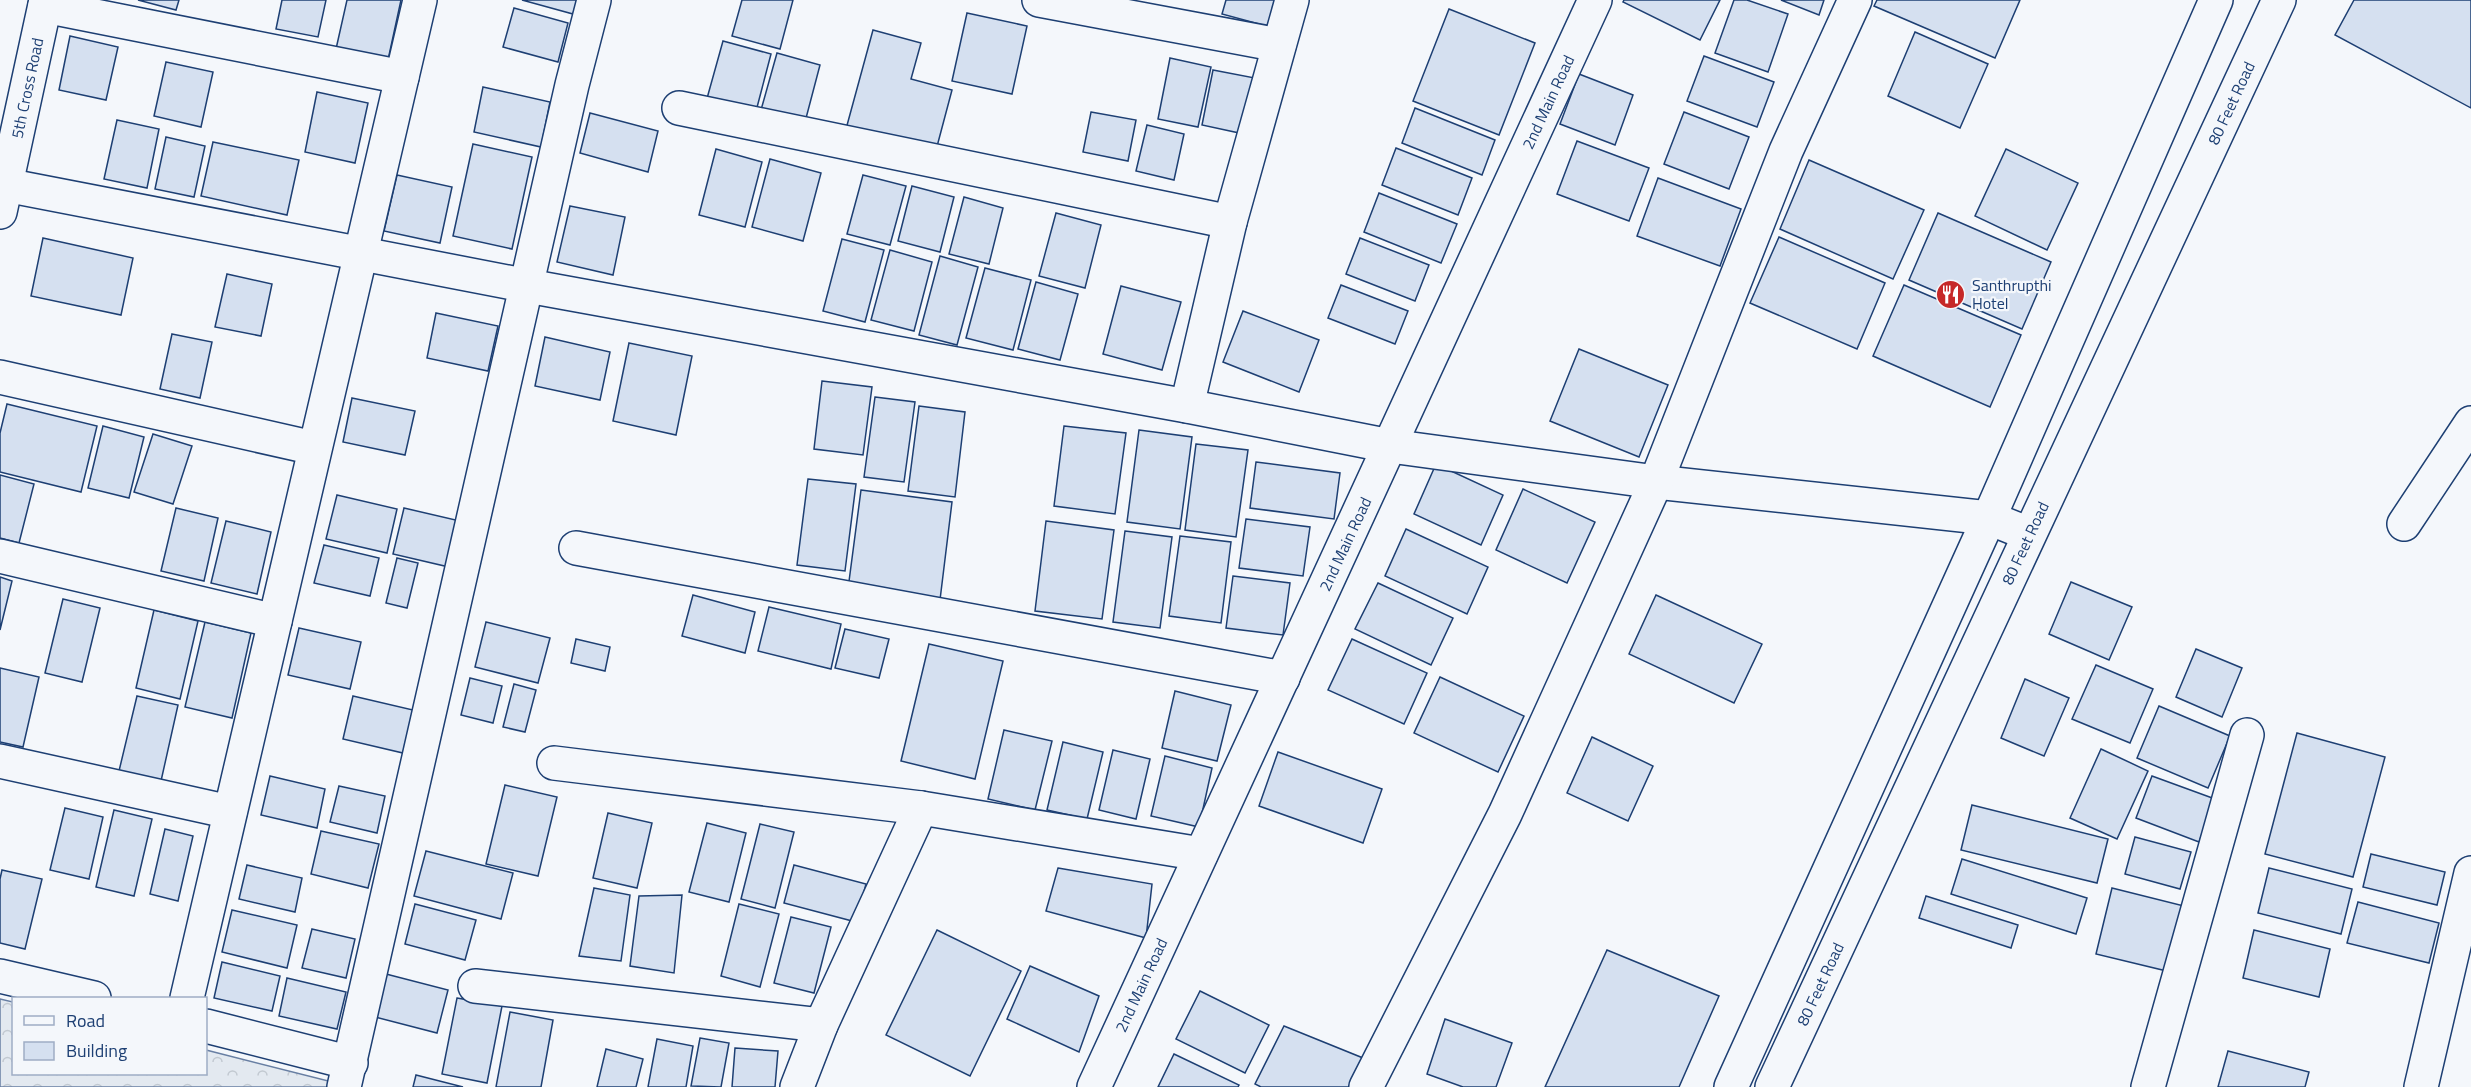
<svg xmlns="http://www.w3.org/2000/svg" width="2471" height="1087" viewBox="0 0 2471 1087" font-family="'Titillium Web',sans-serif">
<defs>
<pattern id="forest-crowns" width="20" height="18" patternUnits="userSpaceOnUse" patternTransform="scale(1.5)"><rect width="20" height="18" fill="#e3e9f0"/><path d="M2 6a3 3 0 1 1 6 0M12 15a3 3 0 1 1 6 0" fill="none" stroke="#c2c9d1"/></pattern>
</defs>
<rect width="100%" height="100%" fill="#f4f7fb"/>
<path fill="url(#forest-crowns)" stroke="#687fa3" stroke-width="1.5" d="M0,999L13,1002L14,1074H206V1050L352,1087H0Z"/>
<g fill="#d5e0f0" stroke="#1d3f73" stroke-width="1.5">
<path d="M138,0H179L176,10Z"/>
<path d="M282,0H326L318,37L276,29Z"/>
<path d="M347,0H401L388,60L336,49Z"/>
<path d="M522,0H577L573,14Z"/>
<path d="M742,0H793L780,49L732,36Z"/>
<path d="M1226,0H1282L1274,28L1222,14Z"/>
<path d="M1624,0H1720L1700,40L1623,2Z"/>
<path d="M1734,0H1747L1788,14L1768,72L1715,53Z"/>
<path d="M1781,0H1824L1819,15Z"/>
<path d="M1877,0H2020L1995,58L1874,6Z"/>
<path d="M2354,0H2471V108L2335,35Z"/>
<path d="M514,8L568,23L558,62L503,47Z"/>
<path d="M1449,9L1535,43L1499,135L1413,101Z"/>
<path d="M967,13L1027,26L1012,94L952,81Z"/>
<path d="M873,30L921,43L911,79L952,90L935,154L846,129Z"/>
<path d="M1915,32L1988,64L1960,128L1888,96Z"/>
<path d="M70,36L118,47L106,100L59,90Z"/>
<path d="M723,41L771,54L755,115L706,102Z"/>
<path d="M777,53L820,65L805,122L761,110Z"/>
<path d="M1704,56L1774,82L1757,127L1687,101Z"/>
<path d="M1170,58L1211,67L1198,127L1158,119Z"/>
<path d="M166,62L213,72L201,127L154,116Z"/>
<path d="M1213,70L1255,78L1244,134L1202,125Z"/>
<path d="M1579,74L1633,95L1615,145L1560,124Z"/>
<path d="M483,87L550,102L541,147L474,132Z"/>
<path d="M317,92L368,103L355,163L305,152Z"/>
<path d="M1415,108L1495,140L1482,175L1402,143Z"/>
<path d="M1091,112L1136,120L1128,161L1083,152Z"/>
<path d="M1684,112L1749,137L1729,189L1664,164Z"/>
<path d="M590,113L658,131L648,172L580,153Z"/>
<path d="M117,120L159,129L147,188L104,179Z"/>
<path d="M1147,125L1184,134L1174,180L1136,171Z"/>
<path d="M166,137L205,146L194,197L155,189Z"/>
<path d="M1577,141L1649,168L1629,221L1557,194Z"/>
<path d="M213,142L299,160L287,215L201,196Z"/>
<path d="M473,144L532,157L512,249L453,236Z"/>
<path d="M1396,148L1472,178L1458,215L1382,185Z"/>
<path d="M716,149L762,162L745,227L699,215Z"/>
<path d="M2006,149L2078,183L2047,250L1975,216Z"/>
<path d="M770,159L821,173L803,241L752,227Z"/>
<path d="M1809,160L1924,210L1893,279L1780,229Z"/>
<path d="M397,175L452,187L440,243L384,231Z"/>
<path d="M863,175L906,186L890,245L847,234Z"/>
<path d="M1658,178L1741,209L1720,266L1637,236Z"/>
<path d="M912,186L954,197L940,252L898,241Z"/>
<path d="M1379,193L1457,224L1441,263L1364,232Z"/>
<path d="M964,197L1003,208L989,264L949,254Z"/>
<path d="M570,206L625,217L613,275L557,262Z"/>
<path d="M1056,213L1101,225L1085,288L1039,276Z"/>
<path d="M1938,213L2051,262L2022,329L1909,280Z"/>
<path d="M1779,237L1885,283L1857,349L1750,303Z"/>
<path d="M43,238L133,258L121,315L31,296Z"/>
<path d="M1360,238L1429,265L1415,301L1346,274Z"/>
<path d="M842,239L884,250L865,322L823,311Z"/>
<path d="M890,250L932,262L914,331L871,320Z"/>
<path d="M940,256L978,267L957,345L919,335Z"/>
<path d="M985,268L1031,280L1013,350L966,338Z"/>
<path d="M227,274L272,284L261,336L215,327Z"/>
<path d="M1036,282L1078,294L1060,360L1018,349Z"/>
<path d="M1341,285L1408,311L1395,344L1328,318Z"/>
<path d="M1904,285L2021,335L1990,407L1873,356Z"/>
<path d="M1121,286L1181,302L1162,370L1103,354Z"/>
<path d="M1243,311L1319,340L1299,392L1223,362Z"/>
<path d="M436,313L498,326L488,371L427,358Z"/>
<path d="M172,334L212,342L200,398L160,389Z"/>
<path d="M545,337L610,352L600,400L535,386Z"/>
<path d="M629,343L692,356L676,435L613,421Z"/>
<path d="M1579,349L1668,385L1639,457L1550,421Z"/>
<path d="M822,381L872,387L863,455L814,449Z"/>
<path d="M875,397L915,402L904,482L864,477Z"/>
<path d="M352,398L415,411L405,455L343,442Z"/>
<path d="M7,404L97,426L81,492L0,472V433Z"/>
<path d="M919,406L965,412L955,497L908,491Z"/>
<path d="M103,426L144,437L129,498L88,488Z"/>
<path d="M1064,426L1126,433L1115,514L1054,506Z"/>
<path d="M1139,430L1192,437L1180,529L1127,522Z"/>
<path d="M153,434L192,446L173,504L134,492Z"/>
<path d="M1196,444L1248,450L1236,537L1185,530Z"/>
<path d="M1256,462L1340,473L1334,519L1250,508Z"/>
<path d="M1436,464L1503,495L1481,545L1414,514Z"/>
<path d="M0,475L34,484L19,543L0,538Z"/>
<path d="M808,479L856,484L845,571L797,565Z"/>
<path d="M1523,489L1595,522L1567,583L1496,550Z"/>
<path d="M861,490L952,502L940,600L848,589Z"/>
<path d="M337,495L397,509L387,553L326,539Z"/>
<path d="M176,508L218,518L204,581L161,571Z"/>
<path d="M404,508L460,521L449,567L393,554Z"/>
<path d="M1246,519L1310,527L1303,576L1239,568Z"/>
<path d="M226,521L271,532L257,594L211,583Z"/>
<path d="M1046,521L1114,530L1102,619L1035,611Z"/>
<path d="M1406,529L1488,567L1467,614L1385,576Z"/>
<path d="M1125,531L1172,537L1160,628L1113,622Z"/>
<path d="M1180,536L1231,542L1221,623L1169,616Z"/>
<path d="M324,545L379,558L370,596L314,583Z"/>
<path d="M397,558L418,563L407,608L386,603Z"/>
<path d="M1233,576L1290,583L1283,635L1226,628Z"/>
<path d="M0,577L12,581L0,630Z"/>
<path d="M2071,582L2132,607L2109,660L2049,634Z"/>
<path d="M1378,583L1453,618L1431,665L1355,629Z"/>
<path d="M693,595L755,612L745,653L682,636Z"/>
<path d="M1656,595L1762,644L1734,703L1629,654Z"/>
<path d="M63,599L100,608L82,682L45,673Z"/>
<path d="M769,607L841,624L831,669L758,651Z"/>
<path d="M154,610L198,621L180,699L136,688Z"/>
<path d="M205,622L251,633L232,718L185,707Z"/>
<path d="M486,622L550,638L538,683L475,667Z"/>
<path d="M299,628L361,642L350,689L288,675Z"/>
<path d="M845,629L889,639L879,678L835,668Z"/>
<path d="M576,639L610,647L605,671L571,663Z"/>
<path d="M1352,639L1427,673L1404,724L1328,690Z"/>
<path d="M929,644L1003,661L975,779L901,761Z"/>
<path d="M2196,649L2242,668L2222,717L2176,697Z"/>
<path d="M2096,665L2153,689L2130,743L2072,719Z"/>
<path d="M0,668L39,677L23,747L0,742Z"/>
<path d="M1440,677L1524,716L1498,772L1414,733Z"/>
<path d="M470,678L502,686L493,723L461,715Z"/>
<path d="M2025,679L2069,698L2044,756L2001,738Z"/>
<path d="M514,684L536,690L525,732L503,727Z"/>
<path d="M1175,691L1231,705L1217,761L1162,748Z"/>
<path d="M137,696L178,705L161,781L119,771Z"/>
<path d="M353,696L413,710L403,753L343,739Z"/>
<path d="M2159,706L2230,736L2208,788L2137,758Z"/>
<path d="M1004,730L1052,741L1035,810L988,799Z"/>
<path d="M2297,733L2385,757L2353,877L2265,854Z"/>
<path d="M1592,737L1653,766L1628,821L1567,793Z"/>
<path d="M1063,742L1103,752L1087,819L1047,810Z"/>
<path d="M2101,749L2148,771L2117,839L2070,818Z"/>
<path d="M1113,750L1150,759L1136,819L1099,810Z"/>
<path d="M1278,752L1382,789L1363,843L1259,806Z"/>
<path d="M1165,756L1212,768L1199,827L1151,816Z"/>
<path d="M270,776L325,789L317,828L261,815Z"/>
<path d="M2152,776L2215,799L2199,842L2136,818Z"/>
<path d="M505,785L557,797L538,876L486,864Z"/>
<path d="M339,786L385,796L377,833L330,822Z"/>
<path d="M1972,805L2108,839L2097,883L1961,850Z"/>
<path d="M65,808L103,817L89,879L50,870Z"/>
<path d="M114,810L152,819L134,896L96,887Z"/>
<path d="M608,813L652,823L637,888L593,878Z"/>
<path d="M707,823L746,833L729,902L689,892Z"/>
<path d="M760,824L794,832L775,908L741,899Z"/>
<path d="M165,829L193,836L178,901L150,894Z"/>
<path d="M321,831L379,844L368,888L311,874Z"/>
<path d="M2135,837L2191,852L2180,889L2125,874Z"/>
<path d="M426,851L513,873L501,919L414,896Z"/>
<path d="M2371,854L2445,872L2437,905L2363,887Z"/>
<path d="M1962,859L2087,898L2076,934L1951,894Z"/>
<path d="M247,865L302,878L295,912L239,899Z"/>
<path d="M794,865L866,884L856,922L784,903Z"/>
<path d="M1058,868L1152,884L1146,938L1046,911Z"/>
<path d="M2269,868L2352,889L2341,934L2258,913Z"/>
<path d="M2,870L42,879L25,949L0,943V879Z"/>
<path d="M594,888L630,895L621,961L579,956Z"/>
<path d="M2112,888L2192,908L2175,973L2096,954Z"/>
<path d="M682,895L674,973L630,966L639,896Z"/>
<path d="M1926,896L2018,925L2011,948L1919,918Z"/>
<path d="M2358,902L2439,923L2429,963L2347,943Z"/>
<path d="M415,904L476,920L465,960L405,944Z"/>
<path d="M739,904L779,914L760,987L721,976Z"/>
<path d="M232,910L297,925L287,968L222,952Z"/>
<path d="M791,917L831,927L814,993L774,983Z"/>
<path d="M312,929L355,939L346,978L302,968Z"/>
<path d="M937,930L1021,971L970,1076L886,1035Z"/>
<path d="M2254,930L2330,949L2319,997L2243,978Z"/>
<path d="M1607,950L1719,996L1679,1087H1545Z"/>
<path d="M222,962L280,976L272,1011L214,998Z"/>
<path d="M1030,966L1099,996L1079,1052L1007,1019Z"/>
<path d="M386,974L448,990L437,1033L375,1017Z"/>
<path d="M287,978L346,992L337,1029L279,1016Z"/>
<path d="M1200,991L1269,1025L1245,1073L1176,1039Z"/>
<path d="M457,998L502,1006L487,1083L442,1074Z"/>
<path d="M510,1012L553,1020L541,1087H496Z"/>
<path d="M1445,1019L1512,1043L1496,1087H1463L1427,1074Z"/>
<path d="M1284,1026L1363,1058L1349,1087H1261L1255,1084Z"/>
<path d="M700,1038L729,1043L721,1087L691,1086Z"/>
<path d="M657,1039L693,1046L686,1087H648Z"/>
<path d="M735,1048L778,1051L775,1087H732Z"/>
<path d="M606,1049L643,1059L636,1087H597Z"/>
<path d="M2228,1051L2309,1072L2305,1087H2218Z"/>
<path d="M1174,1054L1239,1085L1238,1087H1158Z"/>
<path d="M416,1075L463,1087H413Z"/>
</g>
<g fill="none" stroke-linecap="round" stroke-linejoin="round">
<defs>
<g id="minor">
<path d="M1039,0L1279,45"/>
<path d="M45,6L402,77"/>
<path d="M679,108L1230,222"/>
<path d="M0,184L528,286L1187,406L1390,446L1656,482L1989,518L2029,534"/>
<path d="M0,212L46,0"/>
<path d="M0,377L314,448"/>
<path d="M1187,406L1230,222L1292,0"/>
<path d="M2404,524L2471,423"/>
<path d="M576,548L1283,678"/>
<path d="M0,556L275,621"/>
<path d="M0,761L230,812"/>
<path d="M554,763L921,808L1201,854"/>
<path d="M0,976L94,998"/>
<path d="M475,986L821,1025"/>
<path d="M187,998L420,0"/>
<path d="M206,1026L351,1063"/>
<path d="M344,1087L572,85L594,0"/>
<path d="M797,1087L821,1025L921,808"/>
<path d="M1094,1087L1595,0"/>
<path d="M1366,1087L1505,814L1656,482L1786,151L1855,0"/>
<path d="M2148,1087L2247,735"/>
<path d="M2421,1087L2471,873"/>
</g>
<g id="major">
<path d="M1731,1087L1989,518L2216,0"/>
<path d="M1772,1087L2279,0"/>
</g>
</defs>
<use href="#minor" stroke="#1d3f73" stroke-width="36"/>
<use href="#major" stroke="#1d3f73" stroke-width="36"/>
<use href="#minor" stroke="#f4f7fb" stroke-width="33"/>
<use href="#major" stroke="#f4f7fb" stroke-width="33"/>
</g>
<defs>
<symbol id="restaurant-disc" viewBox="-11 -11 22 22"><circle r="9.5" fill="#c62828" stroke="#f4f7fb"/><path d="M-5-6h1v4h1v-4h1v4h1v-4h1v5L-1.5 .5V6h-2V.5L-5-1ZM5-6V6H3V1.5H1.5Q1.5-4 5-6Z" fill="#fff"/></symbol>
</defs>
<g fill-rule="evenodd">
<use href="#restaurant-disc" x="1934" y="278" width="33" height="33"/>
</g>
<g text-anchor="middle" stroke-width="4.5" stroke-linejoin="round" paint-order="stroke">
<g font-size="16" fill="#1d3f73" stroke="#f4f7fb">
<text transform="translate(27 88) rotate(-78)" y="6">5th Cross Road</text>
<text transform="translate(1548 102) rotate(-65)" y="6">2nd Main Road</text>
<text transform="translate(2231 103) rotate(-65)" y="6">80 Feet Road</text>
<text transform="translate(2025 543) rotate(-65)" y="6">80 Feet Road</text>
<text transform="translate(1345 544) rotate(-65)" y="6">2nd Main Road</text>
<text transform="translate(1820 984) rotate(-65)" y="6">80 Feet Road</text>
<text transform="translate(1141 985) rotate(-65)" y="6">2nd Main Road</text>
</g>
<g font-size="16" fill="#1d3f73" stroke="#f4f7fb" text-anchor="start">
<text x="1972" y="291">Santhrupthi<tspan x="1972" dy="18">Hotel</tspan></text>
</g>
</g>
<rect x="12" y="997" width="195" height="78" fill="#f4f7fb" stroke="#9eadc5" stroke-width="1.5"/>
<rect x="24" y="1016" width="30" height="9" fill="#f4f7fb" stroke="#9eadc5" stroke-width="1.5"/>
<text x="66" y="1027" font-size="18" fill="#1d3f73">Road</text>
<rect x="24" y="1042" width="30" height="18" fill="#d5e0f0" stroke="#9eadc5" stroke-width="1.5"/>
<text x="66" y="1057" font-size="18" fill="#1d3f73">Building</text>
</svg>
